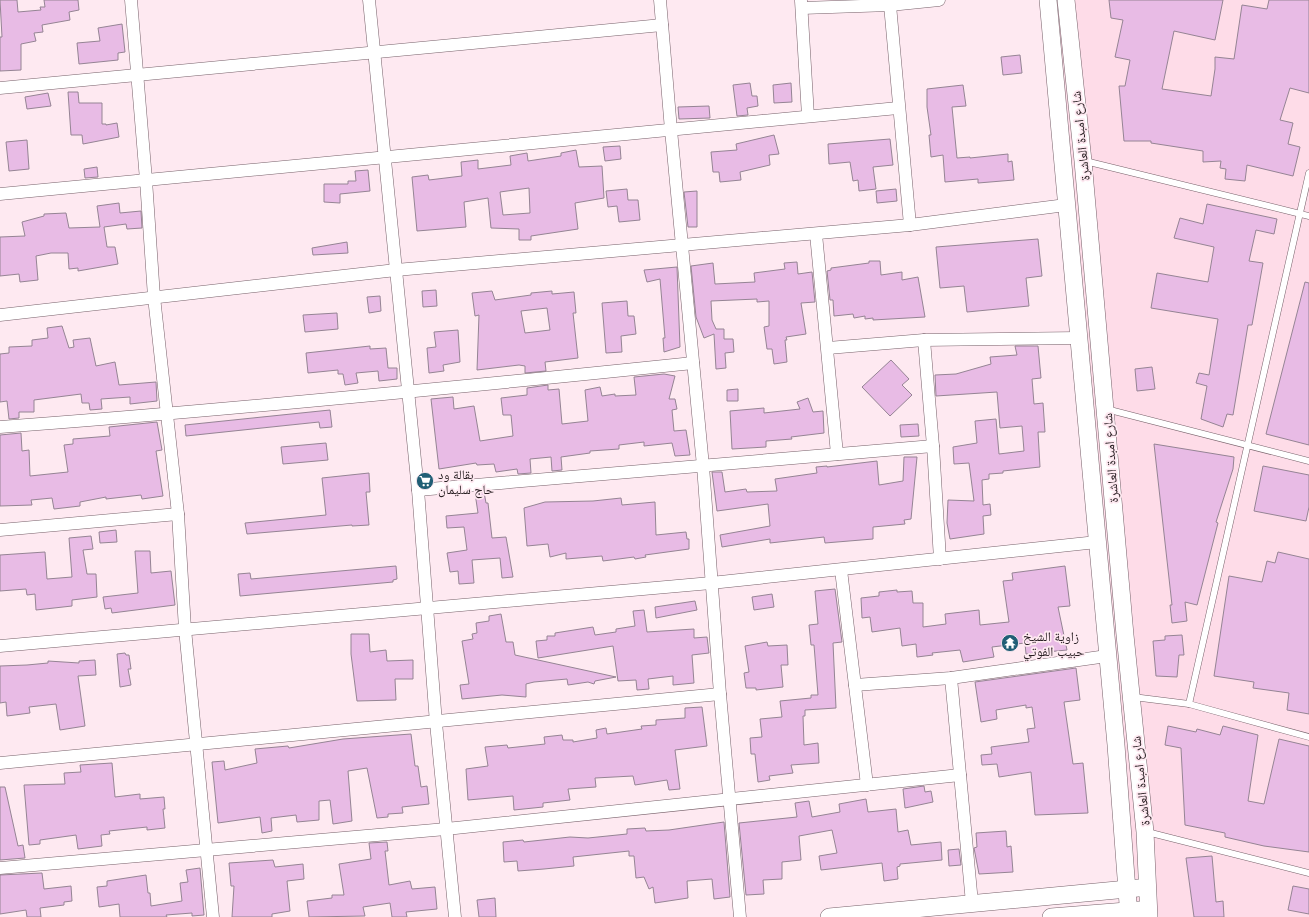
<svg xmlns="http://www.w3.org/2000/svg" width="1309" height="917" viewBox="0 0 1309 917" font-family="Helvetica,'Noto Naskh Arabic',sans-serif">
<rect width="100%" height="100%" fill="#fee9f1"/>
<path fill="#fedce8" d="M1045,0H1309V917H1130Z"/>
<g fill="#e8bbe5" stroke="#958494" fill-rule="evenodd">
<path d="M0,0H17L18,12L41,10L40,7H45L44,0H78L79,10L69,12L70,20L42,25L43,32L34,33L36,41L21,44V70L0,71V37H2Z"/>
<path d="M1109,0H1223L1215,40L1174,31L1162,89L1211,96L1215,69V57L1234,59L1242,5L1267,9L1269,0H1309V93L1290,88L1280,120L1293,123L1288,144L1300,147L1293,176L1247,165L1245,181L1225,179L1226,169L1220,168L1221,161L1203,162V151L1151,143V141H1124L1119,86H1125L1130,60L1115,57L1123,20L1111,18Z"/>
<path d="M122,24L125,52L118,53V60L79,64L77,43L100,41L98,28Z"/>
<path d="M1020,55L1022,73L1003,75L1001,57Z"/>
<path d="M750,83L752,96H757L758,106L747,108L748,115L737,116L733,85Z"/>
<path d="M791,83L792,102L774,103L773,85Z"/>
<path d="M963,85L966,106L952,107L957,158L970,157V158L1008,154V162L1012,161L1014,180L978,183V179L945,182L943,155L931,157L929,135H931L927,107V89Z"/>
<path d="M68,92H78L79,103H102V124H106V125L117,123L119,137L83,144L82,135H71Z"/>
<path d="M48,93L51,106L27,109L25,97Z"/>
<path d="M709,106L710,118L679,119L678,107Z"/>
<path d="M774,135L779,154L769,155L770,165L740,172L741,180L720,182L719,172H713L711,152L737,150L736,144Z"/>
<path d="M890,139L893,165L873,167L876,189L859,191L858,180L853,181L850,162L829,164L828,144Z"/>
<path d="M27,140L29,169L9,171L6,142Z"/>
<path d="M620,146L621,159L605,161L603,147Z"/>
<path d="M576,150L579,167L602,166L604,198L575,203L578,229L531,236V240H519V229L491,228L488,198L464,202L466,227L417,231L412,177L428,175L429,180L462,176L461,162L478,160V169L511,165L510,156L527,153L528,161L561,156V153ZM529,188L530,213L503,215L500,192Z"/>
<path d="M97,167L98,177L85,178L84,169Z"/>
<path d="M368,170L370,191L340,194V203L324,202V184H348V181H356L355,171Z"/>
<path d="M627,189L628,200H638L640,220L619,222L617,206L608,207L606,191Z"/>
<path d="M896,189L897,201L877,203L876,191Z"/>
<path d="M697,191V227H688L684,192Z"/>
<path d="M119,203L120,213L141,211L142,228L127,229L126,224L104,227L107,247H115L118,264L78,271V268L69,269L68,253H51L36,256L38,280L20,282L19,274L0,276V237L25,236L22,222L44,216V214L66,213L69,228L100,227L97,206Z"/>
<path d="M1207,204L1277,219L1274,234L1256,230L1249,261L1263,263L1252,325H1248L1233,415L1227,414L1223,427L1201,419L1207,386L1196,383L1199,373L1209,375L1218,319L1151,308L1157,273L1208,282L1214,247L1174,238L1180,218L1203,224Z"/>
<path d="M1038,239L1042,276L1026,278L1029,306L967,312L964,286L940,288L936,247Z"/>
<path d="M347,242L348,253L313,255L312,248Z"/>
<path d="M869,261H880L881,275L902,272V280L918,277L925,317L873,320V318L865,319V316L854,318L853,314L834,316L833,300H830L827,271L831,270V268L869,263Z"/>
<path d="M797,262L798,274L812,272L815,302L801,303L806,334L786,337L787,340H785L787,362L774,364L772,349H767L764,327L769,326V301L757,302V299L711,301L712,320L716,329H724V339H733L734,352L725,353L726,368L716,369L714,334L704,338L696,317L691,266L713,263L715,284L755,282L754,273L785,269L784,263Z"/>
<path d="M677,267L680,347L664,352L663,338H665L660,279L647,282L644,270Z"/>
<path d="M1305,282L1309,283V445L1266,434Z"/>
<path d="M436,290L437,306L423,307L422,291Z"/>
<path d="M492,291L495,300L531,295V293L552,291V294L574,292L576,313H573L578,358L545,362L546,371L525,373V366L519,365L477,370L479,315L475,316L472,293ZM547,308L550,330L525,333L521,311Z"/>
<path d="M380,296L381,311L369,313L367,297Z"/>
<path d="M627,301L628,316H634L636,334L621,336L622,352L606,353L602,303Z"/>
<path d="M337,313L338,329L305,332L303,315Z"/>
<path d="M62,326L69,348L74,347L73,340L90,338L96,366L115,362L119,385L156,382L157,401L130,404V397L101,399L102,409L90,410L89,403H82L81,394L34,400V412H19V418L9,419L7,401L0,402V354L9,353V347L32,346V340L48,338L47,328Z"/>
<path d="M458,330L460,362L443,365L444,371L429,373L427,348L436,347L434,332Z"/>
<path d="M370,346V349L386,348L388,368H397V379L379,381L378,371L356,373L358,383L345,385L343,374H338V370L308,373L306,353Z"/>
<path d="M1015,346H1038L1041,378L1032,379L1034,404L1043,403L1045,432H1038L1040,467L1003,471V473L989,474V479L982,480L983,505L990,504L991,515L983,516L984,534L950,539L947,523L948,500L974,501L969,463L954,464L953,447L977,443L975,421L996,419L999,454L1024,451L1022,426L1000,428L997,392L936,396L935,375L956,374L991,364L990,357L1017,355Z"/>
<path d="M891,360L909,379L902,385L912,395L890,416L862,387Z"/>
<path d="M1152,367L1155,389L1137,391L1135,369Z"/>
<path d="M664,374L675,376L669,399H675L677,409L672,410L674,431L686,430L690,455L675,456L672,443L644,446V442L619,445V449L590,451V453L561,457L562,470L552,471L551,457L530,459L531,473L518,474L517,469L496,472L494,464L477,465L476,463L439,469L431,399L453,397L454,409L474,406L480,441L513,436L511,415H503L501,398L527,395V388L548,385V390L559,389L562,424L588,421L585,390L600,387L602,396L615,394V396L636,395L634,377Z"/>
<path d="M738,389V401H727V390Z"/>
<path d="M808,398L813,412L823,411L824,433L791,437L792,439L766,441V447L732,449L730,411L764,408V413L800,409L797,402Z"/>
<path d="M330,410L332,427L320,428L319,422L186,436L185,425Z"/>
<path d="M157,422L162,450L156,451L163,496L142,499L141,495L106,499V497L80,502V506L54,509L52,498L31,500L32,505L0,506V435L21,433L22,451L29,450L30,476L68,472L64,445L73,444V439L110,436L109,427Z"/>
<path d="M918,424L919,436L901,437L900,425Z"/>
<path d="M326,443L328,460L283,464L281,447Z"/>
<path d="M1154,444L1234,457L1233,469L1216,522L1218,523L1197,605L1185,602L1187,621L1172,623L1170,605H1172Z"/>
<path d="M904,457H917L911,519L904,520L905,524L873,527V539L825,543L824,537L770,543V539L722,547L720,535L770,526L768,504L717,511L712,472H722L725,492L746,489L747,492L777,491L775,479L817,473L816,467L827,466V467L877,461L879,485L903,481Z"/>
<path d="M1263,466L1309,475V507L1306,521L1254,511Z"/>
<path d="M369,473L370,492H366L369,525L352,526V525L247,534L245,523L326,515L322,478Z"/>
<path d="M484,492L486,503H488L492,538L506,537L513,577L502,578L500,558L472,560L474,583L459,584L458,571L450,572L447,553L467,550L464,527L447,528L446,516L478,513L475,493Z"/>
<path d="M621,498L622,505L655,502L656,535L686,532L687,539H689V549L645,555L646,557L635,559L634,557L603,561L602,556L566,559V553L550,557L548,544L527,546L524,508L545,502L593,501Z"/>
<path d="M116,530L117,542L100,543L99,532Z"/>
<path d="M91,536L93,549L83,550L87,574H96L97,597L72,600V606L36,610L35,594L27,595L26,589L0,591V555L45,552L47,579L72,577L69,538Z"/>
<path d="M135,551H150L151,573L171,571L175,605L112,613L111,608L105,609L103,597L138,593Z"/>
<path d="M1278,552L1309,559V714L1287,710L1289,693L1253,688L1254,682L1214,676L1229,576L1262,582L1267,561L1275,563Z"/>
<path d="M396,566L397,579L393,580V582L240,596L238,574L250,573L251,579Z"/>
<path d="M1065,566L1070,606L1058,607L1067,650L1026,654L1025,643L992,647L994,657L963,662L960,650L932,653L933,655L917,657L916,644L902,646L900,628L872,632L870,617L862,618L861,598L879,596V592L897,590V592L912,591L913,603H923V627L946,624L945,614L979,610L980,625L1009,622L1003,581L1013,580L1012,573Z"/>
<path d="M835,589L842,642L833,643L836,708L805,710V716H803L804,745L818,743L819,763L791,765L793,773L769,776L770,780L758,782L755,754H751L750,738L762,737L760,719L782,717L780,701L811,698V695H818L814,645H811L809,625L818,624L815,591Z"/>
<path d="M772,594L774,607L754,610L752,597Z"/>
<path d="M695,601L697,610L656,618L655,607Z"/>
<path d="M644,610L647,632L694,629V638L707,637L709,653L692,655L694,683L673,685V676L648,679L649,689L637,690L636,680L618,681L613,646L538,658L536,641L547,640V636H555V633L593,627L595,635L616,632V629L635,626L633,611Z"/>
<path d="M501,614L506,642H513L515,655L616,677L595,681L594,684L588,682L568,685L567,679L534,682L526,684V697L502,695L462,699L460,685L469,684L462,641L473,639L472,634L477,633L476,623L489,621V616Z"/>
<path d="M351,634H369L370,652L386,650L387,661L413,660V679H395L396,700L357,701L351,654Z"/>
<path d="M1182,635L1184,655H1179L1177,677L1156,676L1153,641L1165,640V636Z"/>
<path d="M767,642L768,646L787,645L788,665H781L783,687L756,690V688H746L744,673L749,672L745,646Z"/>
<path d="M125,653L126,655H129L131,669H128L131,685L120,687L117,654Z"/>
<path d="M95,660L96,675L78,676L85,726L60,730L56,704L29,707L30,713L7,716L6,702L0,703V666L27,665L48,663V661L79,663V661Z"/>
<path d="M1076,668L1080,700L1064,702L1073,764L1083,763L1088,813L1035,815L1031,772L999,777L997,764L982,765L981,755L992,754L991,747L1029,742L1027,729L1035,728L1032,707L1026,708V705L996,710L997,719L981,722L975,682Z"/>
<path d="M702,707L707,746L675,750L680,789L669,790L667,780L635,785L633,776L595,778L596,787L568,789L570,800L543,803V807L514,810L513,796L468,800L466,769L488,766L485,747L507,745L508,748L545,744L544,737L562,735L563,740H573V742L597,738L596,730L606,728L607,734L642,729L641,726L656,725V720L685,718V708Z"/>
<path d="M1168,726L1196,732L1197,729L1220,735L1223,726L1258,735L1248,801L1264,804L1279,739L1309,746V852L1264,846L1225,837V833L1185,825L1181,748L1165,745Z"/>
<path d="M411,734L415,766H418L421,787L427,786L429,804L402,807L403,813L388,814V817L377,818L367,768L348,771L352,821L333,824L330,800L319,801V820L297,822L296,815L271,818L272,831L262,833L260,817L218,823L212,762L224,761L225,770L257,763L255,749L288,746L289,748L343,739Z"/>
<path d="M112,763L115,797L140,794V799L164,797L165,809H163L165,828L147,830V827L109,831L110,834L101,835L102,846L78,849L76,835L40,840V844L29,845L24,785L65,784L64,773L81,772L80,765Z"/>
<path d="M924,786L925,792L931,791L933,802L905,808L903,789Z"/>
<path d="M0,787H5L18,846L23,845L25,858L0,860Z"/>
<path d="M866,799L868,812L896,809L898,832L908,830L911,845L941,842L942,860L900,864V866L897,867L898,879L884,881L882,863L821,870L819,856L837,853L832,830L799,836L801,860L782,862V879L763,880L764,894L746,895L739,823L797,817L795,803L809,801L812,817L840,812L839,804Z"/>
<path d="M724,822L730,897L714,899L712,879L687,881L688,898L655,903L653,887L649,889L644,877L636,878L634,856H629V851L573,857L574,866L544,869L518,871L517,861L504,862L503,842L523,840L524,842L570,837L588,838L627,834V829L645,828L646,831L669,830Z"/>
<path d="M1006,831L1007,847L1011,846L1013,872L979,874L974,848L977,847L976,833Z"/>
<path d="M387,842L388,851H385L389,885L410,881L412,889L435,887L437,909L406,912L407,917H392L390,903L363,907L365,916L309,917L307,901L332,898V895H344L339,864L371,859L369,843Z"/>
<path d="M959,849L961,865L949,866L948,850Z"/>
<path d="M1212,856L1216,902L1223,901L1224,917H1194L1186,858Z"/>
<path d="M273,860L275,867L303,864L304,879L287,881L290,911L272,914V917H232L234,886H231L229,863Z"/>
<path d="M200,868L204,915L192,916V913L166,915L167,917H120L119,904L99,907L97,887L107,886V881L146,875L148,893H150L151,906L182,901L180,883L188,882L186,870Z"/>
<path d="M42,873L44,889L71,886L72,901L64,902V905L40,908L41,917H27L26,910L0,914V875Z"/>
<path d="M1293,886L1309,889V914L1288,910Z"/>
<path d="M495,898L496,917H479L477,900Z"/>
</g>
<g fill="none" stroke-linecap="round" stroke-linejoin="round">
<defs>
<g id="service">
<path d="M1085,161L1309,216"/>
<path d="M1106,409L1309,461"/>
<path d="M1133,697L1189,704L1309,737"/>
<path d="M1189,704L1309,173"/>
<path d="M1147,832L1309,873"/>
</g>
<g id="minor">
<path d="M131,0L146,180L154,297L178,514L185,629L213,917"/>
<path d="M369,0L418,490L436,723L455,917"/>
<path d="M660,0L671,130L703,466L720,694L740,917"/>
<path d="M801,1L808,116"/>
<path d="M890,5L910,225"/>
<path d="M802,8L890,5L939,0"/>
<path d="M0,88L662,25"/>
<path d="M0,194L898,108"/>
<path d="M816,234L837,454"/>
<path d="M0,315L396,270L910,225L1066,205"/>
<path d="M924,340L933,446L940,559"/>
<path d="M828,348L924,340L1078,338"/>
<path d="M0,427C232,410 462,387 693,363"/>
<path d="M418,490L933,446"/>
<path d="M0,530L178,514"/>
<path d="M841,570L867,785"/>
<path d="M0,646L711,583L1097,542"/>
<path d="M951,678L972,903"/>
<path d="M855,685L951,678L1107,656"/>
<path d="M0,763L720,694"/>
<path d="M0,868L446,829L960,775"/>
</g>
<g id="secondary">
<path d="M1048,0L1116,745L1129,917"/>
<path d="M1066,0L1083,161L1125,635L1145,832L1149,917"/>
<path d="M829,917L1138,888"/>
<path d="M1051,917L1139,910"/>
</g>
</defs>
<use href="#service" stroke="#77616a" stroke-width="7"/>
<use href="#minor" stroke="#77616a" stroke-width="13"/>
<use href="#secondary" stroke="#77616a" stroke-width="18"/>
<use href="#service" stroke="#fff" stroke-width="6"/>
<use href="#minor" stroke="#fff" stroke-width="12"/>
<use href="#secondary" stroke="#fff" stroke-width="17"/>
</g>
<defs>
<symbol id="supermarket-disc" viewBox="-11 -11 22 22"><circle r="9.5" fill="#205e75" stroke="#fee9f1"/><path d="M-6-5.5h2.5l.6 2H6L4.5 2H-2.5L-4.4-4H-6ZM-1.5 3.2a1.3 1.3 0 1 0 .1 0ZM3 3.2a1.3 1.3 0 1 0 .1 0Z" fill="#fff"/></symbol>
<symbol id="temple-disc" viewBox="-11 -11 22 22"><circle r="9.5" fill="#205e75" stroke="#fee9f1"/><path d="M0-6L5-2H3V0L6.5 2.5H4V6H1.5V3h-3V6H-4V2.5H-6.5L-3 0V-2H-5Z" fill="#fff"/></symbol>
</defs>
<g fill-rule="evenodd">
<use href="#supermarket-disc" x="415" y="471" width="20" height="20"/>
<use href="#temple-disc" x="1000" y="633" width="20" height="20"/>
</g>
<g text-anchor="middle" stroke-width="3.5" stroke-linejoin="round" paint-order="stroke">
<g font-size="13" fill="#261d20" stroke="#fee9f1">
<text transform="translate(1080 136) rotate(-96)" y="5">شارع امبدة العاشرة</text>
<text transform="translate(1110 458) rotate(-94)" y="5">شارع امبدة العاشرة</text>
<text transform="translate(1140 781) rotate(-96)" y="5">شارع امبدة العاشرة</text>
</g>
<g font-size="13" fill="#261d20" stroke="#fee9f1" text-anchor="start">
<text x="438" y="479">بقالة ود<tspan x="438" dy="15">حاج سليمان</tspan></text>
<text x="1023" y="641">زاوية الشيخ<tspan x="1023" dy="15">حبيب الفوتي</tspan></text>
</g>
</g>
</svg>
